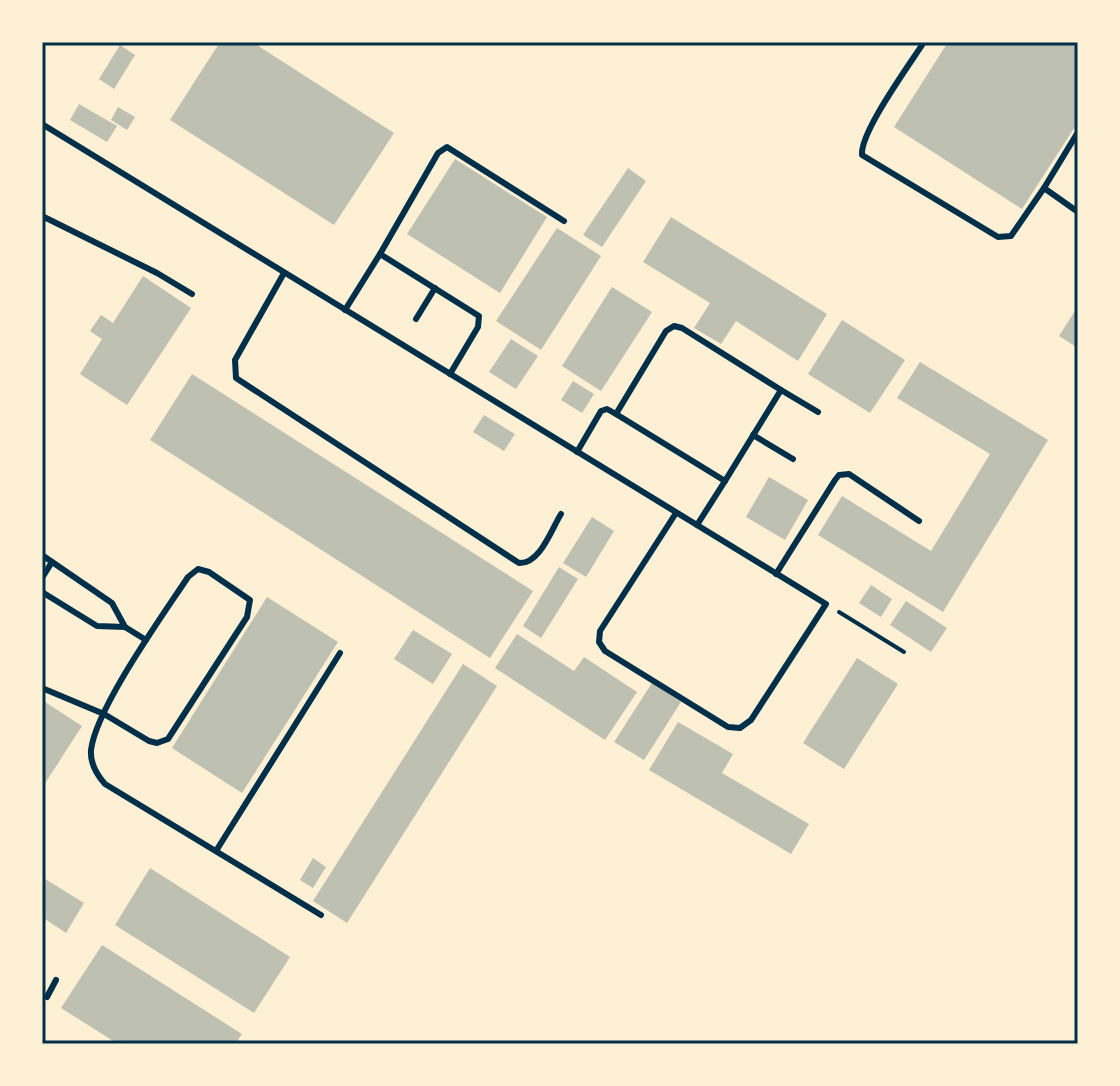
<svg xmlns="http://www.w3.org/2000/svg" width="1120" height="1086" viewBox="0 0 1120 1086" font-family="'DM Sans',sans-serif">
<rect width="100%" height="100%" fill="#fdf0d5"/>
<g fill="#bec0b2">
<path d="M220,42H252L394,133L334,225L170,120Z"/>
<path d="M948,42H1078V122L1022,209L894,127Z"/>
<path d="M120,45L135,55L114,89L99,79Z"/>
<path d="M79,104L117,126L107,142L70,120Z"/>
<path d="M118,107L135,117L127,130L111,120Z"/>
<path d="M455,159L547,217L500,293L407,234Z"/>
<path d="M628,168L646,181L602,247L583,235Z"/>
<path d="M671,217L827,314L798,361L736,321L721,344L694,328L710,303L643,262Z"/>
<path d="M557,228L601,256L541,350L496,321Z"/>
<path d="M143,276L191,308L127,405L80,374L102,339L90,331L101,315L113,323Z"/>
<path d="M612,287L652,312L601,391L562,366Z"/>
<path d="M1078,306V348L1059,336Z"/>
<path d="M842,320L905,360L870,413L808,374Z"/>
<path d="M511,339L538,356L516,389L489,372Z"/>
<path d="M920,362L1048,440L943,612L818,535L842,496L931,551L990,454L897,398Z"/>
<path d="M192,374L533,591L490,658L150,440Z"/>
<path d="M573,381L594,394L582,413L561,400Z"/>
<path d="M484,415L515,434L504,451L473,432Z"/>
<path d="M769,477L808,500L785,540L746,517Z"/>
<path d="M592,517L614,531L586,577L563,563Z"/>
<path d="M559,567L578,579L541,638L523,626Z"/>
<path d="M871,585L892,599L881,617L859,603Z"/>
<path d="M267,597L338,642L242,793L172,748Z"/>
<path d="M906,601L947,628L931,652L890,625Z"/>
<path d="M413,630L452,654L433,684L394,659Z"/>
<path d="M517,634L574,671L584,657L637,692L605,740L495,668Z"/>
<path d="M857,658L898,684L844,769L803,743Z"/>
<path d="M463,664L497,686L347,923L313,901Z"/>
<path d="M652,683L681,702L644,760L614,742Z"/>
<path d="M45,702L82,726L42,788V706Z"/>
<path d="M678,722L733,754L722,773L809,824L791,854L649,770Z"/>
<path d="M313,858L326,867L313,888L300,880Z"/>
<path d="M150,868L290,957L254,1013L115,925Z"/>
<path d="M42,877L84,903L66,933L42,917Z"/>
<path d="M102,945L242,1034L235,1044H118L61,1008Z"/>
</g>
<g fill="none" stroke-linecap="round" stroke-linejoin="round">
<path stroke="#003049" stroke-width="4" d="M839,612L904,652"/>
<g stroke="#003049" stroke-width="6">
<path d="M924,42C910,64 860,132 862,155L998,237L1011,236L1044,188"/>
<path d="M42,124L826,604L751,720L740,728L728,727L605,651L599,642L600,631L676,513"/>
<path d="M1078,132L1044,188L1078,212"/>
<path d="M42,216L157,273L192,294"/>
<path d="M380,254L438,153L447,147L564,221"/>
<path d="M284,273L235,360L236,378L519,563C540,564 551,530 561,514"/>
<path d="M345,310L380,254L479,316L478,327L450,374"/>
<path d="M416,319L435,288"/>
<path d="M781,390L818,412"/>
<path d="M616,414L666,331L674,326L682,328L781,390L725,481"/>
<path d="M753,435L793,459"/>
<path d="M577,452L601,411L607,409L616,414L725,481L697,525"/>
<path d="M42,555L112,603L125,627"/>
<path d="M776,574L835,480L839,475L849,474L919,521"/>
<path d="M42,578L52,562"/>
<path d="M42,592L97,626L125,627L146,640"/>
<path d="M42,688L104,714L149,741L157,743L168,739L247,617L250,600L209,572L198,569L188,577C163,615 96,708 91,750C90,763 97,775 105,784L321,915"/>
<path d="M216,851L340,653"/>
<path d="M47,997L56,980"/>
</g>
</g>
<rect width="1120" height="1086" fill="none" stroke="#fdf0d5" stroke-width="88"/>
<rect x="44" y="44" width="1032" height="998" fill="none" stroke="#003049" stroke-width="3"/>
</svg>
